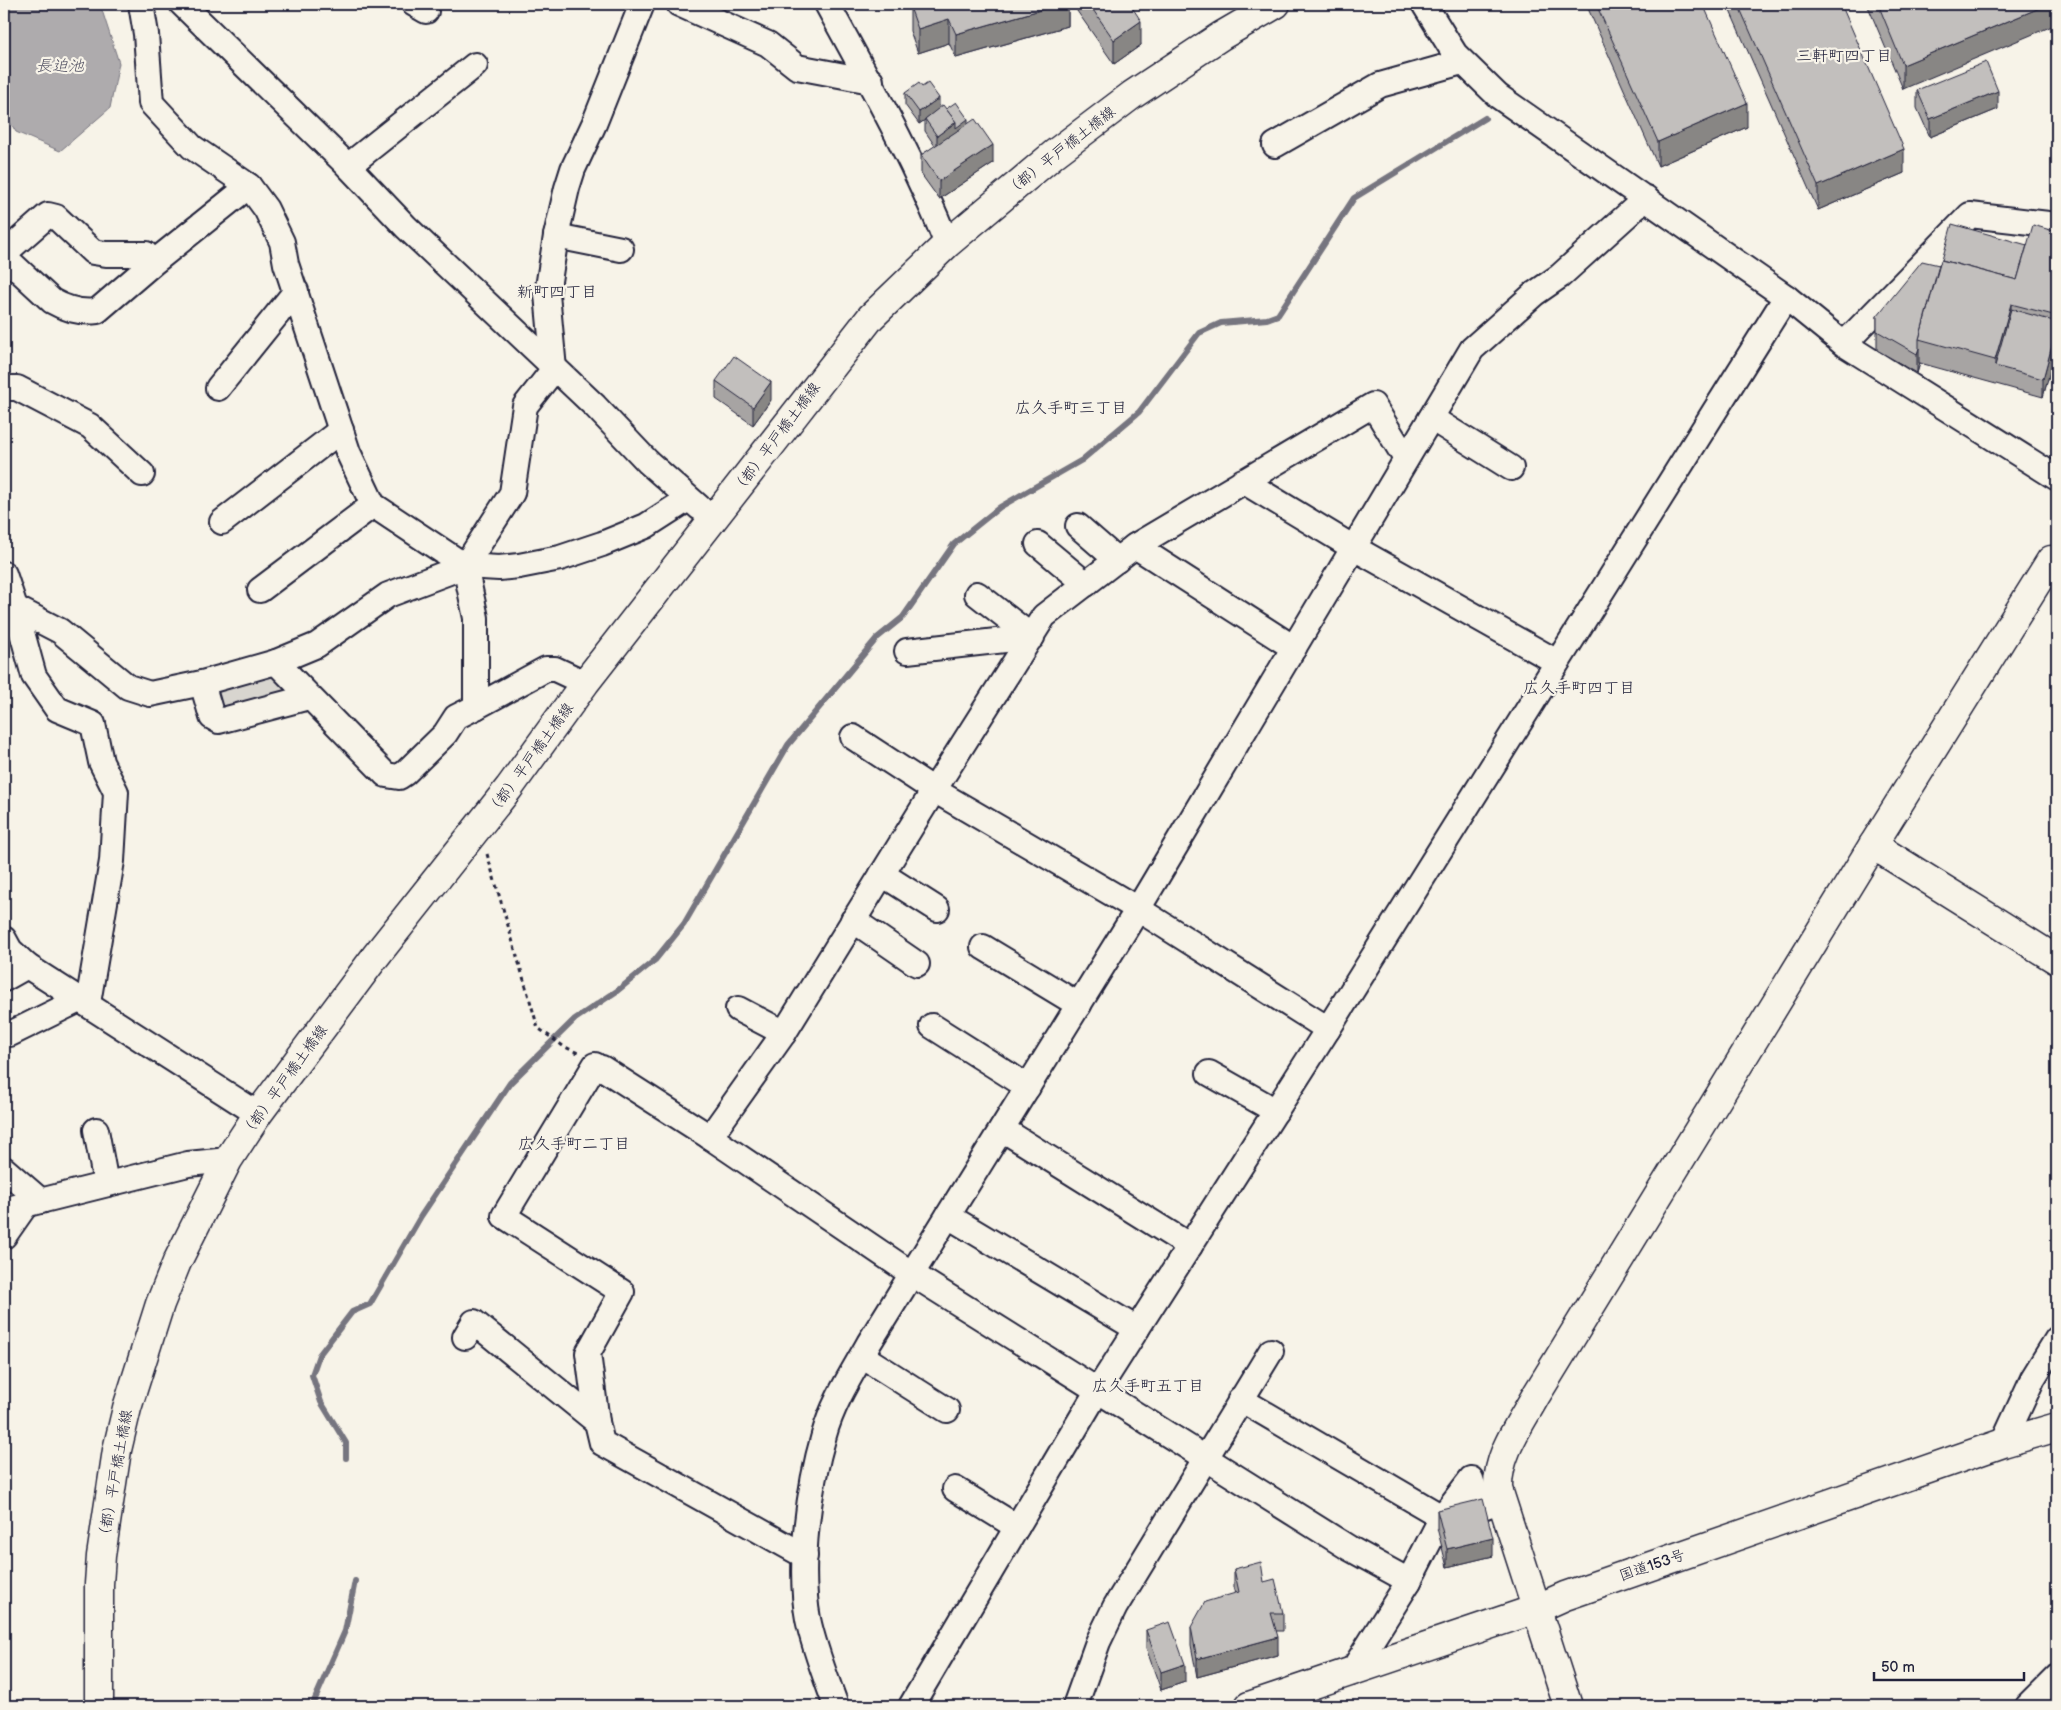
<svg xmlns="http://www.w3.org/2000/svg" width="2061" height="1710" viewBox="0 0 2061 1710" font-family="'Balsamiq Sans','Klee One',sans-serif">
<rect width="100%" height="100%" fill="#f7f3e8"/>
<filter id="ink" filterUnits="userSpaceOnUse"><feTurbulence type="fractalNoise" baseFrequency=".02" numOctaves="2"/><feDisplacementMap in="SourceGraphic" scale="10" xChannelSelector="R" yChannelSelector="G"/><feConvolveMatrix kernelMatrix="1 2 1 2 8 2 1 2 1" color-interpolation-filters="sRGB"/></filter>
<g filter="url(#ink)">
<path fill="#d8d5cf" stroke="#7d7c85" d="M276,662L309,697L229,719L202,683Z"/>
<path fill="#aeabad" stroke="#76747f" d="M4,4H100L119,63L110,108L60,151L16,132L4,112Z"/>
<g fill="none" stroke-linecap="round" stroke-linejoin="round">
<g stroke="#76747f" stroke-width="6">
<path d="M346,1458V1443L321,1402L312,1375L319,1355L352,1312L370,1304L421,1216L510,1083L575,1019L617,991L655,960L684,924L788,745L877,638L903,617L954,544L1000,507L1082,460L1139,412L1199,333L1221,323L1267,319L1278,315L1354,198L1485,118"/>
<path d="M312,1706L345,1631L355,1581"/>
</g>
<defs>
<g id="street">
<path d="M141,4L146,34L151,103L192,147L249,186L266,209L282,242L286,264L348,452L373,505L465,566"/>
<path d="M182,4L348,166L406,227L595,406L648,462L700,508"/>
<path d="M414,4L426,11"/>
<path d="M679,4L768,44L797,67L871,81"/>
<path d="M827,4C870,83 914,160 947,244"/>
<path d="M1424,4L1455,54L1498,96L1786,297L1844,344L2057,478"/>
<path d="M1275,145L1380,85L1462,62"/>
<path d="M348,166L475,65"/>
<path d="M556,236L621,249"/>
<path d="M153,263L146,254H106L93,252L56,217L48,215L7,251L10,262L52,301C66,309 82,313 97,311L153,263L249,186"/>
<path d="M1844,344L1970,215L2057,225"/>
<path d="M4,388H17L90,426L142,474"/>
<path d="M218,388L296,291"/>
<path d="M1431,418L1511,468"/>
<path d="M1243,481L1354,548L1557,662"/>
<path d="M222,522L341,430"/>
<path d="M1078,526L1117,560"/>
<path d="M1038,544L1086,584"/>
<path d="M1135,546L1373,405L1406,459"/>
<path d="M4,574L15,607L34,676L57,709L93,724L101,762L116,792L112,861L88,1003"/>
<path d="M260,590L373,505"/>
<path d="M977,594L1032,637"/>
<path d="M4,602L60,631L128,687L150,694L202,683L276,662L317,645L388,595L465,566L499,568L519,566L560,558L602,544L646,526L688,499"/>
<path d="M1294,648L1135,546L1044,616L934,790L1138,909L1328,1029"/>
<path d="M907,651L1032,637"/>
<path d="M276,662L386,775L399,777L405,773L445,734L456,717L476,707"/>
<path d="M202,683L212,717L219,721L309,697"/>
<path d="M585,683L555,669H546L476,707V618L465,566L512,493L525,406L554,369L547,294L556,236L567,188L573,169L594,124L642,4"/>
<path d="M882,874L937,909"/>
<path d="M853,920L917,964"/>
<path d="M4,939L10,950L27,966L258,1114"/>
<path d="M983,947L1079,1005"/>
<path d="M4,979L27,966"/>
<path d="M738,1009L784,1033"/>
<path d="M932,1026L1028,1087"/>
<path d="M10,1034L81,999"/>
<path d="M595,1065L504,1216L622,1292L588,1353L597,1422L602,1443L805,1556"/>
<path d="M602,1068L710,1137L912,1274L1349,1548L1409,1581L1351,1673"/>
<path d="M1209,1073L1276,1111"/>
<path d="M1002,1129L1190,1246"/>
<path d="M96,1130L106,1184"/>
<path d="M710,1137L784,1033L934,790L853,737"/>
<path d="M4,1169L41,1201"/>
<path d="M4,1210L188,1164L228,1160"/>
<path d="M948,1216L1137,1329"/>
<path d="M4,1236L25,1206"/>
<path d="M465,1337L474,1322L597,1422"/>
<path d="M862,1356L947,1410"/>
<path d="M1240,1399L1442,1517"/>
<path d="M2003,1443L2033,1378L2057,1339"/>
<path d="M955,1489L1017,1527"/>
<path d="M1409,1581L1442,1517L1471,1479L1480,1508L1502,1500"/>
<path d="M836,1706C826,1678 814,1648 808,1619C798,1566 809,1486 824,1435C833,1402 853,1372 869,1343L1138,909L1472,349L1534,294L1560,276L1646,198"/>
<path d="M911,1706L1098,1390L1328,1029L1786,297"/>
<path d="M1075,1706L1098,1642L1115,1607L1271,1351"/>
<path d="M2028,1706L2057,1677"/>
</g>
<g id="secondary">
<path d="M1873,845L2057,960"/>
<path d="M99,1706V1584L101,1556L117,1450L127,1408L160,1304L177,1262L228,1160L258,1114L375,957L509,788L585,683L871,317L947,244L1054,154L1132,95L1221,36L1276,4"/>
<path d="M1568,1706L1498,1489C1497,1455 1519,1426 1535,1397L1873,845L2051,560"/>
</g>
<path id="highway" d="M1249,1706L1536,1609L1565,1596L2003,1443L2057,1427"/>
</defs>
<use href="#street" stroke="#22223b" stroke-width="28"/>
<use href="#secondary" stroke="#22223b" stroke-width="31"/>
<use href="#highway" stroke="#22223b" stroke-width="31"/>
<path stroke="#22223b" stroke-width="3" stroke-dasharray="4 4" stroke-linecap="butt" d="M487,854L538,1028L563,1046L578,1053"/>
<use href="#street" stroke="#f7f3e8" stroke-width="24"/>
<use href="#secondary" stroke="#f7f3e8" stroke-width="28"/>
<use href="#highway" stroke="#f7f3e8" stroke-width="28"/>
</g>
<g fill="#a7a4a3" stroke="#22223b">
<path d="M1068,4V26L956,58L949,43L918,53L910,31V7Z"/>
<path d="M1077,4H1130L1141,45L1114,64L1077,11Z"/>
<path d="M1586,4H1703L1747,127L1658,166Z"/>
<path d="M1727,4H1841L1904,173L1818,210Z"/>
<path d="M1867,4H2057L1903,89Z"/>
<path d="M1917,90L1998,109L1930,137L1917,108Z"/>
<path d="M905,93L939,109H946L968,124L993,163L939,199L921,174V155L935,146L925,131V120L919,124L905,105Z"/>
<path d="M2057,232V346L2043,397L1920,363L1917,373L1877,350V316L1939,265L1942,260L2027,245Z"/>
<path d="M716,381L771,400L753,425L716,399Z"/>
<path d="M1437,1510L1493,1556L1447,1567L1437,1528Z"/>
<path d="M1234,1569L1264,1582L1283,1613V1631H1276L1278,1655L1197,1677L1191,1645V1627L1236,1594L1234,1587Z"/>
<path d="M1146,1630L1185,1682L1161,1690L1146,1648Z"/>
</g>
<g fill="#888684" stroke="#22223b">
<path d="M885,4H899L885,8Z"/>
<path d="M1061,4H1068V26L956,58V34Z"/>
<path d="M2049,4H2057V24L1903,89V65Z"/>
<path d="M949,19V43L918,53V29Z"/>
<path d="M1141,21V45L1114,64V40Z"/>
<path d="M1998,91V109L1930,137V119Z"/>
<path d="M939,98V110L925,119V120L919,124V112Z"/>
<path d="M1747,103V127L1658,166V142Z"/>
<path d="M968,119V125L937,148V136L956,122Z"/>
<path d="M993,145V163L939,199V181Z"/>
<path d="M1904,149V173L1818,210V186Z"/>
<path d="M2011,304V328L1995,366V360Z"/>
<path d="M2057,327V346L2043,397V379Z"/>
<path d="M1919,348V363H1920L1917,373V354Z"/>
<path d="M771,382V400L753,425V407Z"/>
<path d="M1493,1538V1556L1447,1567V1549Z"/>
<path d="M1278,1637V1655L1197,1677V1659Z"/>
<path d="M1185,1664V1682L1161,1690V1672Z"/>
</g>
<g fill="#c2bfbd" stroke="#22223b">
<path d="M920,4H1061L956,34L949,19L918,29L910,7Z"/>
<path d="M1089,4H1130L1141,21L1114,40Z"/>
<path d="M1596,4H1703L1747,103L1658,142Z"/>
<path d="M1738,4H1841L1904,149L1818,186Z"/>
<path d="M1878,4H2049L1903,65Z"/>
<path d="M1986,62L1998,91L1930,119L1917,90Z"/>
<path d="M919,83L922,87L928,83L939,98L919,112L905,93Z"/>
<path d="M956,102L968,119L956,128V122L946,109Z"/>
<path d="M943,105L956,122L937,136L925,119Z"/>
<path d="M975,119L993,145L939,181L921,155Z"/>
<path d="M1952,224L2027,245L2017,280L1942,260Z"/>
<path d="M2033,225L2057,232V316L2011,304L1995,360L1919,339L1941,260L2017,280Z"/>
<path d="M1922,261L1939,265L1919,339V348L1917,354L1877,331V316Z"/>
<path d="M2011,309L2057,322V327L2043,379L1995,366Z"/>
<path d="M734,356L771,382L753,407L716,381Z"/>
<path d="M1483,1499L1493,1538L1447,1549L1437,1510Z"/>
<path d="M1261,1562L1264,1582L1275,1579L1283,1613H1271L1278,1637L1197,1659L1191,1627L1205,1602L1239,1592L1234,1569Z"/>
<path d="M1170,1622L1185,1664L1161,1672L1146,1630Z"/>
</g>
</g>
<g text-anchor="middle" stroke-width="4.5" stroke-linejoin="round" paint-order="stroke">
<g font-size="15" fill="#22223b" stroke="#f7f3e8">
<text transform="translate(1060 151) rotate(-38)" y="5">（都）平戸橋土橋線</text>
<text transform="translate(776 438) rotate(-53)" y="5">（都）平戸橋土橋線</text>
<text transform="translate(530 759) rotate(-54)" y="5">（都）平戸橋土橋線</text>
<text transform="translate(284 1081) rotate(-54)" y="5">（都）平戸橋土橋線</text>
<text transform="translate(115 1476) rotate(-80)" y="5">（都）平戸橋土橋線</text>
<text transform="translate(1652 1565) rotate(-19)" y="5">国道153号</text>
</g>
<g font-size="16" fill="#22223b" stroke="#f7f3e8">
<text x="1844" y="61">三軒町四丁目</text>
<text x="557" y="297">新町四丁目</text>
<text x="1071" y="413">広久手町三丁目</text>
<text x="1579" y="693">広久手町四丁目</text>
<text x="574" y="1149">広久手町二丁目</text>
<text x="1148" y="1391">広久手町五丁目</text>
</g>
<g font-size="16" font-style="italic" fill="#535263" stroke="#f7f3e8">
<text x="60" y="71">長迫池</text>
</g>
</g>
<rect width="2061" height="1710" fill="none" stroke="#f7f3e8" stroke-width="20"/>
<rect x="10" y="10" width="2041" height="1690" fill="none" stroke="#22223b" stroke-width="2" filter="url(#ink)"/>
<path d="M1874 1672v8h150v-8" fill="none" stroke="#22223b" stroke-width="2.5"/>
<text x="1881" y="1672" font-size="15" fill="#22223b" stroke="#f7f3e8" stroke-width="4" paint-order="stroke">50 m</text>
</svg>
